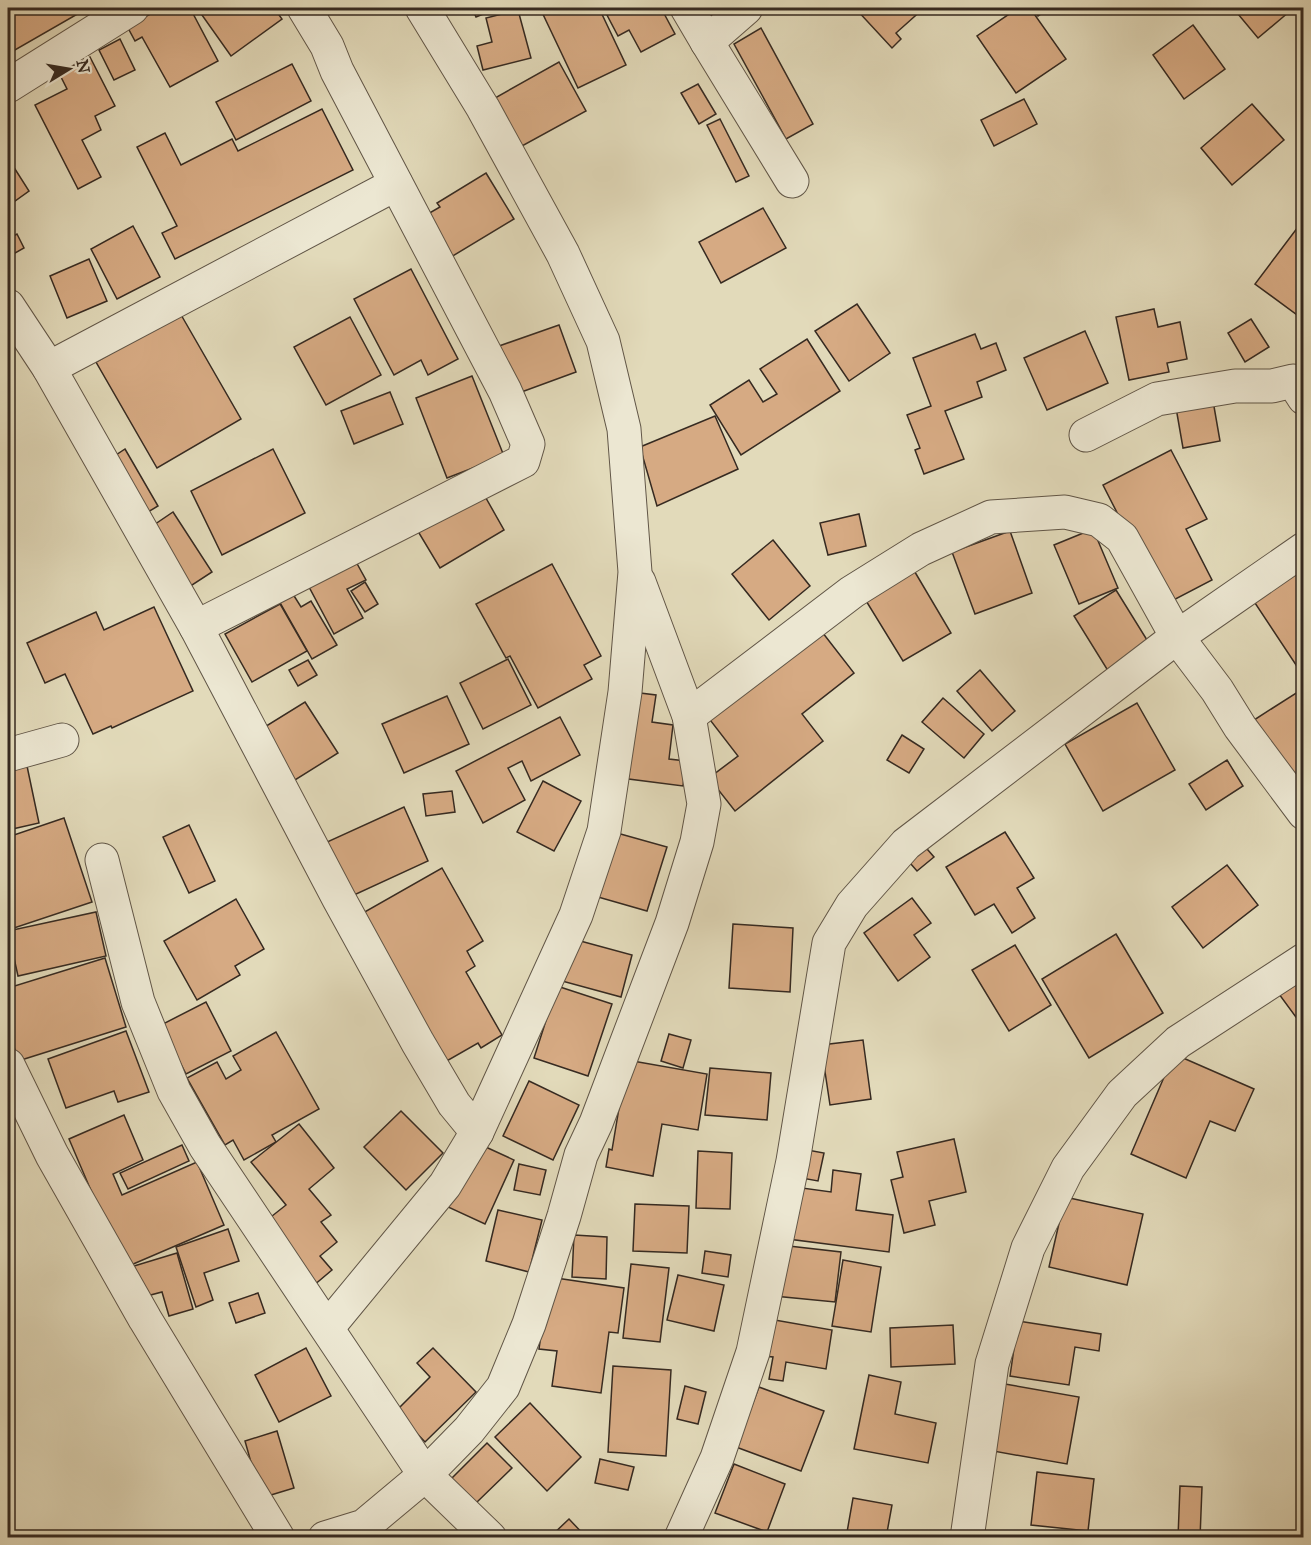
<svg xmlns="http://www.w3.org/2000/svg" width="1311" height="1545" viewBox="0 0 1311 1545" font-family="'IM FELL Great Primer',serif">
<rect width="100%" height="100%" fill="#e2daba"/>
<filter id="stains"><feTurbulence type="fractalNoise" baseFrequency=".00333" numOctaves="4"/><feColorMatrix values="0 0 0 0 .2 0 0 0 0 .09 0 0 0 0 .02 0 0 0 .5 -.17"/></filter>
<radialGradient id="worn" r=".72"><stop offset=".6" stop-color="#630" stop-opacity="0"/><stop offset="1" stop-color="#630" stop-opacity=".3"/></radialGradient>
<g fill="#d6aa83" stroke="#362a21" stroke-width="1.5">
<path d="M8,8H88L8,54Z"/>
<path d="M162,8H190L218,61L170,87L142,37L135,41L127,26Z"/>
<path d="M197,8H274L282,19L231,56Z"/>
<path d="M438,8H461L441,16Z"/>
<path d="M472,8H498L476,17Z"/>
<path d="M540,8H599L626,65L578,88Z"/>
<path d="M621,8H661L675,34L641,52L629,30L618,36L607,15Z"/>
<path d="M855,8H924L896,33L901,39L892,48Z"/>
<path d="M1018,8H1030L1066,59L1016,93L977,36Z"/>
<path d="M1032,8H1050L1038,16Z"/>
<path d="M1233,8H1286L1289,12L1258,38Z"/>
<path d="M518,10L531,58L483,70L477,46L492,42L486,18Z"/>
<path d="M1193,25L1225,69L1184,99L1153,55Z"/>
<path d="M761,28L813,124L786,139L734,44Z"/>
<path d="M120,39L135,70L114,80L99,50Z"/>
<path d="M90,57L115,106L95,116L101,130L82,140L101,177L78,189L35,105L67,89L59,73Z"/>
<path d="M559,62L586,111L522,146L495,98Z"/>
<path d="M292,64L311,101L236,140L216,102Z"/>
<path d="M698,84L716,114L699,124L681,93Z"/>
<path d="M1024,99L1037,124L994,146L981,120Z"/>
<path d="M1252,104L1284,140L1232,185L1201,148Z"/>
<path d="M322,109L353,170L175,259L162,233L177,226L137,147L165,133L181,165L232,139L238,151Z"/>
<path d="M720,119L749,176L736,182L707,125Z"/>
<path d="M8,158L29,191L8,206Z"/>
<path d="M486,173L514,219L451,257L426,215L440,207L437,203Z"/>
<path d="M763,208L786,248L721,283L699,242Z"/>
<path d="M1304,219V320L1255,284Z"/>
<path d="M133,226L160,277L117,299L91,249Z"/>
<path d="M17,234L24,248L8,257V239Z"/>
<path d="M89,259L107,301L67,318L50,276Z"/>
<path d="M411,269L458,359L428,375L421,360L394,375L354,299Z"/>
<path d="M857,304L890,353L849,381L815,331Z"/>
<path d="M1154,309L1158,327L1180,322L1187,359L1167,363L1169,372L1129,380L1116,317Z"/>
<path d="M180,313L241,419L157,468L96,362Z"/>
<path d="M350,317L381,375L326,405L294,347Z"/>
<path d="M1251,319L1269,347L1245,362L1228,333Z"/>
<path d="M559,325L576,372L516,394L499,346Z"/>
<path d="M1085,331L1108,383L1047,410L1024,358Z"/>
<path d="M975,334L981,349L996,343L1006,370L977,382L982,397L945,411L964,459L924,474L915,450L920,448L907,415L931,406L913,358Z"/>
<path d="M807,339L840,391L741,455L710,405L749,380L763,402L777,394L760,369Z"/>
<path d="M472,376L504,456L447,478L416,398Z"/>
<path d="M390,392L403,424L354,444L341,411Z"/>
<path d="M1212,395L1220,441L1183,448L1175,402Z"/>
<path d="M715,416L738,469L657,506L640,447Z"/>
<path d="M125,449L158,506L148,512L116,455Z"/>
<path d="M273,449L305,513L222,555L191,491Z"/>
<path d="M1171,450L1207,519L1186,529L1212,580L1164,605L1103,485Z"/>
<path d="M482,491L504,530L440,568L416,528Z"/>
<path d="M173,512L212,572L186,589L148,529Z"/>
<path d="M859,514L866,546L828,555L820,523Z"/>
<path d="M1093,529L1118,588L1079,604L1054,545Z"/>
<path d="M1010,531L1032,593L975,614L952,552Z"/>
<path d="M773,540L810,586L769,620L732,574Z"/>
<path d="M355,560L366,580L347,589L363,618L334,634L308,585Z"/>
<path d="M909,562L951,633L903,661L860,591Z"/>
<path d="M552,564L601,656L584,665L592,679L538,708L510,656L506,658L476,604Z"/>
<path d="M1304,566V677L1253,600Z"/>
<path d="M365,582L378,604L365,612L351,591Z"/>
<path d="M1116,590L1152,648L1110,674L1074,616Z"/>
<path d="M291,591L301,607L311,601L337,645L312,659L278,599Z"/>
<path d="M280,604L307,651L252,682L225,634Z"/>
<path d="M154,607L193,691L112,728L111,726L93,734L65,674L45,683L27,643L96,612L104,630Z"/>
<path d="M819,628L854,673L802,714L823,741L735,811L709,778L738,756L707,716Z"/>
<path d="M508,659L531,705L483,729L460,683Z"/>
<path d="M308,660L317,675L298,686L289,670Z"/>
<path d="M980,670L1015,711L992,731L957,691Z"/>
<path d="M1304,688V776L1294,782L1254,720Z"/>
<path d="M632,692L656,695L652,722L673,725L669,759L686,761L683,786L621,778Z"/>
<path d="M447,696L469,744L404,773L382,724Z"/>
<path d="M943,698L984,734L964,758L922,722Z"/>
<path d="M305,702L338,753L295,780L263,728Z"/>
<path d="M1137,703L1175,770L1103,811L1065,744Z"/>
<path d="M560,717L580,755L531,781L522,761L508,768L525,800L483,823L456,771Z"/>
<path d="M902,735L924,749L909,773L887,760Z"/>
<path d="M1227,760L1243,786L1206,810L1189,784Z"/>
<path d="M27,766L39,823L8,830V771Z"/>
<path d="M543,781L581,801L554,851L517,832Z"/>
<path d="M452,791L455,812L426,816L423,794Z"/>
<path d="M404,807L428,861L341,901L316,847Z"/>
<path d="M64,818L92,902L8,930V837Z"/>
<path d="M189,825L215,881L189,893L163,837Z"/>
<path d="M1005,832L1034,878L1017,888L1035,918L1012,933L994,904L975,915L946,867Z"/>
<path d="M617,833L667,847L647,911L598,897Z"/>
<path d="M921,842L934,857L917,871L904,856Z"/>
<path d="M1227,865L1258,905L1203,948L1172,907Z"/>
<path d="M442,868L483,941L467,951L475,966L466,972L502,1035L481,1048L478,1043L438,1066L354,918Z"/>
<path d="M912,898L931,923L914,935L930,957L898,981L864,933Z"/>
<path d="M236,899L264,949L235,966L240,975L197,1000L164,941Z"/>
<path d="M96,912L106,956L18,976L8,931Z"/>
<path d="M733,924L793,928L790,992L729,988Z"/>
<path d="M1116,934L1163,1013L1089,1058L1042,979Z"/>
<path d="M573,939L632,955L621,997L562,981Z"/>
<path d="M1015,945L1051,1005L1009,1031L972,970Z"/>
<path d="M105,958L126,1027L18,1061L8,1025V988Z"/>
<path d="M1304,970V1028L1276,990Z"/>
<path d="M557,986L612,1004L588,1076L534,1058Z"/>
<path d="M206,1002L231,1051L186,1074L161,1025Z"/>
<path d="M126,1031L149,1092L118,1102L114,1091L66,1108L48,1059Z"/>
<path d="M276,1032L319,1109L272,1135L276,1142L244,1160L233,1140L225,1145L187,1078L217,1062L226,1079L241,1070L233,1056Z"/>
<path d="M669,1034L691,1040L683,1068L661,1061Z"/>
<path d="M863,1040L871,1099L830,1105L821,1045Z"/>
<path d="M1174,1054L1254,1089L1235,1131L1210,1121L1186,1178L1131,1154Z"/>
<path d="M627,1060L707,1074L698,1130L662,1124L653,1176L606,1167L609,1149L612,1150Z"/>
<path d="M710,1068L771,1073L767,1120L705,1115Z"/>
<path d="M529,1081L579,1105L553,1160L503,1136Z"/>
<path d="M401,1111L443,1153L406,1190L364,1147Z"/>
<path d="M124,1115L143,1160L113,1174L122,1195L197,1162L224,1225L124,1268L69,1139Z"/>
<path d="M299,1124L334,1168L309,1189L331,1215L321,1222L337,1242L320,1256L332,1270L313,1286L262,1224L286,1205L251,1162Z"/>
<path d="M954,1139L966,1192L929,1201L935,1225L904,1233L891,1180L903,1177L897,1152Z"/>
<path d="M477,1143L514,1160L485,1224L448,1207Z"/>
<path d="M182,1145L189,1161L128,1189L120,1173Z"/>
<path d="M802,1149L824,1153L818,1181L796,1177Z"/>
<path d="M698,1151L732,1153L730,1209L696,1208Z"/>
<path d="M519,1164L546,1170L540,1195L514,1190Z"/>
<path d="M833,1170L861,1174L856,1210L893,1215L889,1252L788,1239L795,1187L831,1192Z"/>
<path d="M1065,1197L1143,1214L1127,1285L1049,1267Z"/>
<path d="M635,1204L689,1206L687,1253L633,1251Z"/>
<path d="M498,1210L542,1220L529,1272L486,1261Z"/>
<path d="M228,1229L239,1261L204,1273L213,1300L196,1307L176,1247Z"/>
<path d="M574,1235L607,1237L606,1279L572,1277Z"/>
<path d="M780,1245L841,1252L835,1302L774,1296Z"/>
<path d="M705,1251L731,1255L728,1277L702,1273Z"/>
<path d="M177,1253L193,1309L169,1316L162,1292L143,1297L134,1266Z"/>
<path d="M843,1260L881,1267L871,1332L832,1326Z"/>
<path d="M631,1264L669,1268L660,1342L623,1338Z"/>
<path d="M678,1275L724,1285L714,1331L667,1320Z"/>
<path d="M549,1277L624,1288L618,1333L609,1332L601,1393L552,1386L557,1351L539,1349Z"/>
<path d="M258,1293L265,1313L236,1323L229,1303Z"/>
<path d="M769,1319L832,1330L826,1369L786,1362L783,1381L769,1379L773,1357L763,1356Z"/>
<path d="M1018,1321L1101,1334L1099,1351L1075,1347L1069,1385L1010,1376Z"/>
<path d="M953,1325L955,1364L891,1367L890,1328Z"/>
<path d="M306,1348L331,1396L279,1422L255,1375Z"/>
<path d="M433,1348L476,1392L425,1442L396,1411L430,1377L417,1363Z"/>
<path d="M613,1366L671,1370L666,1456L608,1452Z"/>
<path d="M869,1375L901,1382L895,1414L936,1423L928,1463L854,1449Z"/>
<path d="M1005,1384L1079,1397L1067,1464L993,1451Z"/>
<path d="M685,1386L706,1392L698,1424L677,1419Z"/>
<path d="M759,1387L824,1411L801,1471L736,1447Z"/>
<path d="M530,1403L581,1457L547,1491L495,1437Z"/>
<path d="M277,1431L294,1488L261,1498L245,1441Z"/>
<path d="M487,1443L512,1468L475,1504L451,1479Z"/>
<path d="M600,1459L634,1467L628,1490L595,1483Z"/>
<path d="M734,1464L785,1484L767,1532L715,1513Z"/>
<path d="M1037,1472L1094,1479L1088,1531L1031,1525Z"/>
<path d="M1180,1486L1202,1487L1200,1538H1178Z"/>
<path d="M853,1498L892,1505L886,1538H846Z"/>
<path d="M569,1519L587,1538H549Z"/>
</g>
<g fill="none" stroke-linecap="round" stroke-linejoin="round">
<defs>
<g id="minor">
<path d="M687,8L707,42L792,181"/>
<path d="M707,42L746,8"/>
<path d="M8,86L132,8"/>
<path d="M8,306L49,368L196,627L339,899L418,1043L454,1104L477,1132"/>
<path d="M49,368L396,184"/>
<path d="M1086,435L1157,399L1235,386H1272L1293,381L1304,398"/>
<path d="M196,627L523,461L528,444L505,391L337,71L327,46L304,8"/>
<path d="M689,716L852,592L921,549L991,517L1065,512L1099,520L1122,538L1177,637L1217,690L1240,727L1304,813"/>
<path d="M8,755L62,740"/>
<path d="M102,860L138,1002L174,1091L205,1146L425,1475L490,1538"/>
<path d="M8,1065L52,1155L145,1319L278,1538"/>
<path d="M328,1327L445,1185L477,1132L576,915L604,831L625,692L635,572L624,429L603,341L563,254L483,108L422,8"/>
<path d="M325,1538L364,1526L425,1475L469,1430L503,1387L529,1324L564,1216L581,1155L596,1123L672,923L697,842L704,804L689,716L639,582"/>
<path d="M681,1538L717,1458L753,1352L793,1161L829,943L852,905L906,844L1177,637L1304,549"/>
<path d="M967,1538L992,1364L1028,1248L1068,1168L1122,1094L1178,1042L1304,960"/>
</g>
</defs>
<use href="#minor" stroke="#615647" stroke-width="35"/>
<use href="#minor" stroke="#ece7d2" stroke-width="33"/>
</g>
<rect width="1311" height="1545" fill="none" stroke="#e2daba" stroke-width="30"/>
<rect x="9" y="9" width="1293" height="1527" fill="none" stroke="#362a21" stroke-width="3"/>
<rect x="15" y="15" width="1281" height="1515" fill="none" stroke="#362a21" stroke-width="1.5"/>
<g transform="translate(69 69) rotate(79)" stroke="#ece7d2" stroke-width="4.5" paint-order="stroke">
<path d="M0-4.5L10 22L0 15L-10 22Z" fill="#362a21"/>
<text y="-9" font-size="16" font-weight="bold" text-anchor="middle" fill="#362a21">N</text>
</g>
<rect width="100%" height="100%" filter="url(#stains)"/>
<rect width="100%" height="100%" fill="url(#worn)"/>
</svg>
